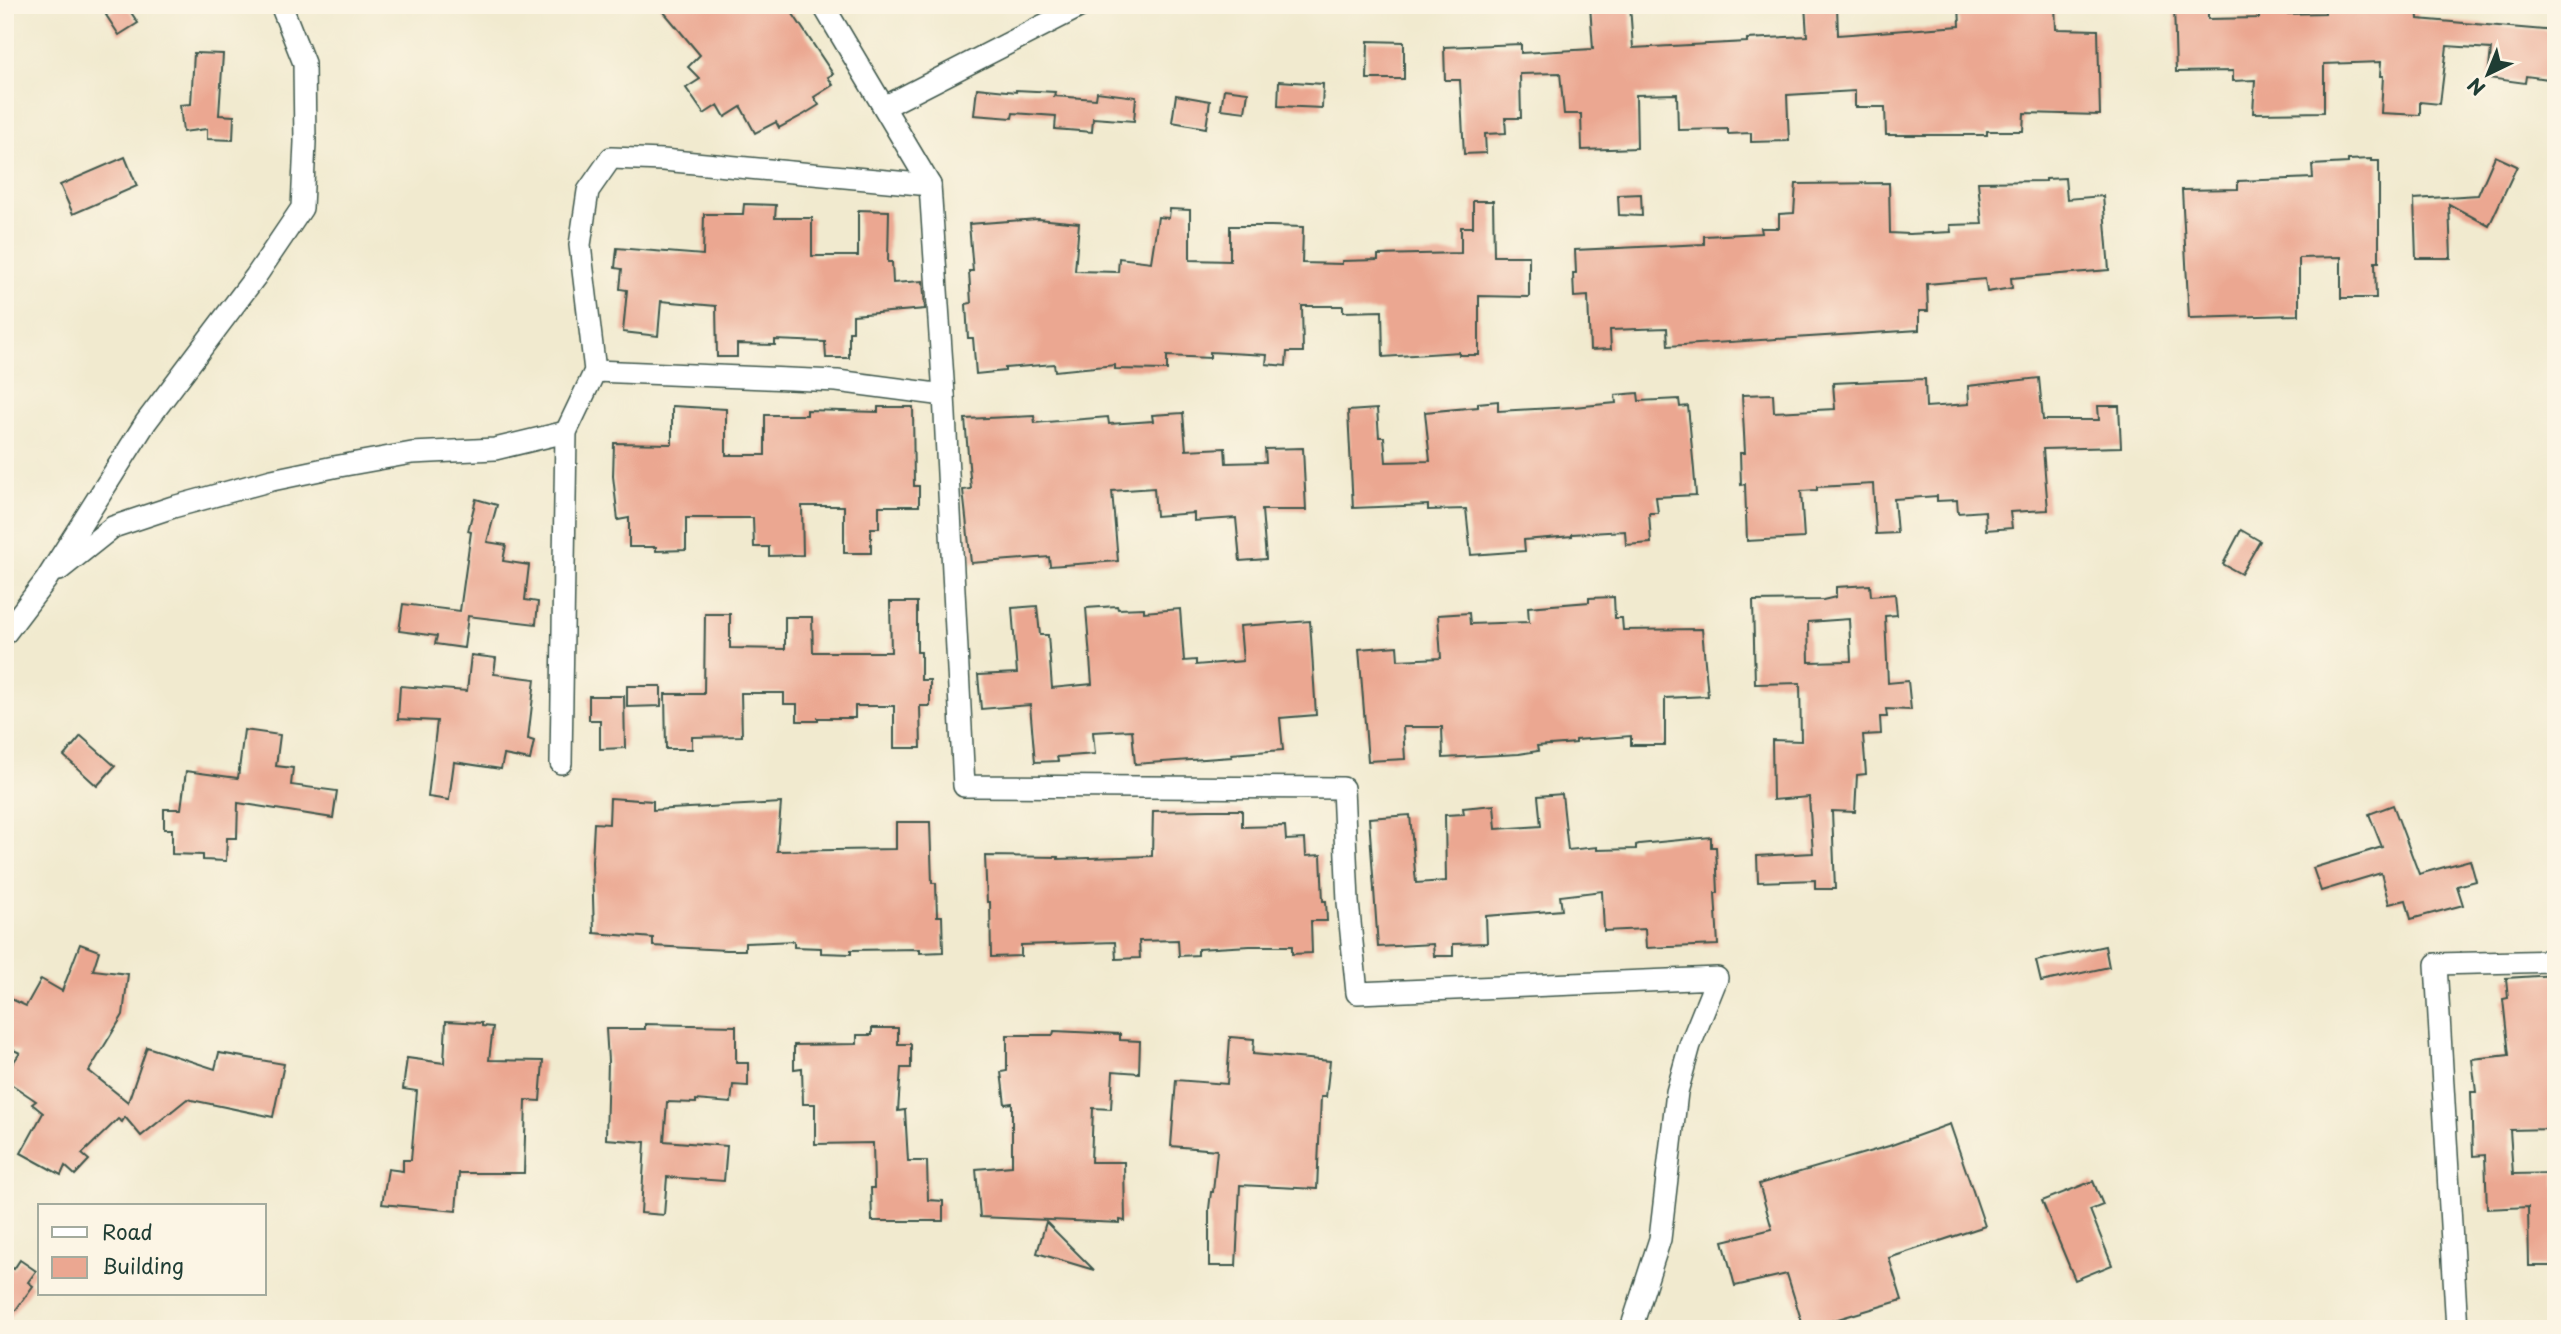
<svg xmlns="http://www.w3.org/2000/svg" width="2561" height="1334" viewBox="0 0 2561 1334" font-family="'Playpen Sans',sans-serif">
<rect width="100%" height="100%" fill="#fcf5e5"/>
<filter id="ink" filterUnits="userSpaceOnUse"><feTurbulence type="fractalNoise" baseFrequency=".0143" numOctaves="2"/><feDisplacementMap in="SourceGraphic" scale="14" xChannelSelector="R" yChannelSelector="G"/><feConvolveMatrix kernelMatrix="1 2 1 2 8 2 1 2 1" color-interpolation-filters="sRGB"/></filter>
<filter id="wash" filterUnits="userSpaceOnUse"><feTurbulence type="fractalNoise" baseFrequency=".00686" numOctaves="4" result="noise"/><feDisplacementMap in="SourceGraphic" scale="28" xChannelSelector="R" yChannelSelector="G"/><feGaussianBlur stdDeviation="1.57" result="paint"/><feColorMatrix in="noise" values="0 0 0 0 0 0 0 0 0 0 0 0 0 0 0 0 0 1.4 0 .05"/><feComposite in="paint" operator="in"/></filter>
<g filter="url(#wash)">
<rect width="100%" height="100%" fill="#f1eacf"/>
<g id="blocks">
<g fill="#eba791" fill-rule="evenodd">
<path d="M122,5H126L138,23L119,35L106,15Z"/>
<path d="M658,5H787L833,74L828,77L833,85L814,97L819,105L803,115L779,128L776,122L755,133L741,107L725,117L718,105L704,114L686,88L700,79L688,67L700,55Z"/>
<path d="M1590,5H1630L1633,48L1747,42V39L1807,36L1805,5H1837L1838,35L1960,26L1959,5H2055L2056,29L2098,30L2100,115L2024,113L2023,131H1987V135H1886L1885,107H1855V91L1787,95L1789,141L1751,142V133L1728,134V129L1678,130L1677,94L1636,95L1637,148L1582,150L1581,114H1564L1560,73L1520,74L1521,118H1505L1506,133L1485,134L1486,153L1464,154L1460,80H1445L1444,47L1521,44V53L1593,49Z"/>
<path d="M2174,5H2208V19L2259,18L2258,5H2282L2283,14L2325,13V5H2417L2418,19L2556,31V80L2526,76L2525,83L2488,78L2491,49L2447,46L2440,104L2420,102V115L2381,113L2383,76H2380L2381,62L2324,64V112L2253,113L2255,80L2233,81V71L2176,72Z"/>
<path d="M1368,41L1404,42V79H1367Z"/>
<path d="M194,53L223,54L219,115L234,116L233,140L207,139V129L183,132L180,105L191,104Z"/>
<path d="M1279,81L1323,84L1322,108L1278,106Z"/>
<path d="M977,88L1016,92V90L1055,92L1054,96L1096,99L1097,92L1136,97L1134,121L1093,118L1092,132L1055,129L1056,116L1013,113L1012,118L974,115Z"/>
<path d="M1224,89L1248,92L1245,112L1221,109Z"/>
<path d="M1176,95L1210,101L1206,128L1172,122Z"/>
<path d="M2495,156L2517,166L2489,226L2449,204L2451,258H2416L2414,199L2478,195Z"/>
<path d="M125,157L137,186L73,214L60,185Z"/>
<path d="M2371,159V161H2379V262H2375L2376,298H2341V257L2299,258V315L2189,318L2182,190L2238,189V181L2313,178L2312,165L2348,163V160Z"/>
<path d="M2065,178L2067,199L2103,196L2109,270L2011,278L2012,288L1987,292L1985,279L1927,284L1928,311H1919V330L1668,346L1667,328L1610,330L1611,349L1590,350L1588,296L1574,297L1573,273H1576L1575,250L1704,244V236L1762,233L1761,228H1779V214L1794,213L1796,184L1889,183L1890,233L1909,234L1951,232L1950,225L1982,224L1978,182L2046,181V179Z"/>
<path d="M1641,194L1642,216L1619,215L1618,195Z"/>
<path d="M1473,201H1493L1494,256H1529V297L1479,296V355H1459V352L1383,357L1382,311L1343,312V306H1302L1303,352H1287L1286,366L1266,364L1267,355L1210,352V358L1167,356V370L1115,369V365L1055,371L1054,364L1005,368V371L976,374L973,338H968L966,304L971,303L969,271H973L969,224L1038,219L1079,223L1075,271L1118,272L1119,258L1151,262L1158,217L1169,218L1170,209L1190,210V260L1230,261V226H1271L1303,227L1302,263L1342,264V261L1378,260V255L1461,253V227H1473Z"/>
<path d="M744,204L776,205L775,218H812V256H858V210L889,211L888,262H892L893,283L923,281L925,309L853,315V332H849V358H826L825,342L775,340V345L737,344V357H717L716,306L661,301L658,336L623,332L627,290L620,289L622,269L615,268L617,248L703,255L704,214H743Z"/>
<path d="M2039,378L2043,420H2099L2098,406H2119L2121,447L2043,449L2048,510L2010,512L2012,528L1986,530L1985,511L1958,513L1957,500L1937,501V496L1894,499L1897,533L1876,534L1873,484L1817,487V490L1801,491L1804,538L1747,541L1745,484L1741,485L1740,453H1745L1742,395L1773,394L1774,412L1835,409L1833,383L1925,379L1926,407L1969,404L1968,386Z"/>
<path d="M1638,393L1639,401L1679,399L1680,407L1688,406L1694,470L1696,495L1656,497L1658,513H1649L1651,543L1626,545L1625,531L1572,534V536L1524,540L1525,551L1471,555L1466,509L1428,510V505L1353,508L1348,411L1377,409L1379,437H1384L1386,462L1430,461L1425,412L1478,407V403L1498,401V411L1573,407L1616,403L1615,395Z"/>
<path d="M672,406L726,409V455H765V415H807V410L878,412V407H913L914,486H919V506H879V528H871V553H844V506H802L803,555L769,556V547H754L753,518H686V550L656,551V547H629V518L618,520L613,476L614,443L672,444Z"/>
<path d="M1183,413L1186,450L1225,448L1226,463L1266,462L1265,449L1303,448L1306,510H1262L1266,559L1240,561L1236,518L1194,521V513L1156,516L1154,488L1112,491L1118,561L1050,566L1049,557L971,563L963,490L971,489L965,419L1034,416L1035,423L1108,417L1109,424L1153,421L1152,415Z"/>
<path d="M476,499L497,505L487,542L506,545L503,561L529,565L525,600L538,602L536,624L468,616L464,648L435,644L437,636L399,631L403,604L460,611L471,532L468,531Z"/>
<path d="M2241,530L2260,541L2241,574L2223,564Z"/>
<path d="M1870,585L1871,596L1895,594L1897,615L1885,616L1888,683L1908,681L1911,710L1886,709L1887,717H1880L1881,734L1863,735L1866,774L1857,775L1855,812L1832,811L1835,889H1815V880L1758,882L1757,856L1813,853L1809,797L1773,800L1772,740L1801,741L1800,683L1755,684L1753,601L1823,600L1836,597V587ZM1849,619L1851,661L1809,662L1808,622Z"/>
<path d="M1614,597L1615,618H1622L1623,630L1702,629L1708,696L1665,698V745H1631V736L1576,740V743L1537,746L1538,751L1519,754L1443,758L1442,727H1403L1405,759L1368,761L1359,649L1397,646L1398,660L1441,658L1438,615L1469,613L1470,624L1529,622L1528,607L1589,602V598Z"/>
<path d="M890,602H917V652H921V680H930V706H920L921,748H894V706H855V718H818V721H797V704H784V693H741L742,736L692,737V749H666L665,694H704L705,614H730V648L785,649V617H812L813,652H891Z"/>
<path d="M1037,606L1040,635H1048L1052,688L1092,684L1086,608L1117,606L1118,609L1144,608V612L1180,609L1184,661L1196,660V665L1243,661L1240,626L1310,621L1316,715L1280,718L1283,750L1231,754L1232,757L1135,764L1132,730L1093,732L1095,754L1057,757L1058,761L1035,762L1030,705L981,709L978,675L1017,673L1012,608Z"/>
<path d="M471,655L496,658L494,674L535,679L528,739L534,741L530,760L504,755L501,769L454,762L449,800L428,797L437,721L398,719L400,686L467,691Z"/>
<path d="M627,686H661V706L627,707Z"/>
<path d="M589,696H624L625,748L600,749V720H589Z"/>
<path d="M244,730L280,735L276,766L293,768L291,785L337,791L333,818L238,803L237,838H227L226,861L203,860V855L172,854V829H164V809H181L186,771L238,778Z"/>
<path d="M81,736L115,766L97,786L64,756Z"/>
<path d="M1562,794L1568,850L1597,847V850L1636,849V845L1639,844L1711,837V847H1716L1718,893H1715L1718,945L1646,948L1645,929L1604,931L1602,891L1560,896L1562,910L1486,916L1487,943L1453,944V956H1434L1433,944L1378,947L1369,818L1410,815L1416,883L1446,881L1445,815L1464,814L1463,808L1494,805L1496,829L1541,826L1538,796Z"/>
<path d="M610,798L653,801V810L781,803L777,851L896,849V822H930L932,883H936L937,916H942L943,952L920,953V949L851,950V954L821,953V948L794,947V941L745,943V950H726L653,946V938L594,933L592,862L594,823L609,824Z"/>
<path d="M2393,805L2419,874L2470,860L2476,881L2457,886L2463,905L2411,919L2406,900L2389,904L2381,873L2321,891L2313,868L2382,847L2369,814Z"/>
<path d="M1208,810H1242V827L1285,826L1286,840L1305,839L1306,856L1321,855L1323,901H1326L1327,921H1311L1312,953L1292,954V946H1250L1198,949V955L1179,956L1178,940L1139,941L1140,958L1116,959L1115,942L1021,945V956L991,957L990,902H987L985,856L1058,857V859L1152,856L1153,811Z"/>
<path d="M80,944L99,951L93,970L128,974L123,1015L89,1071L128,1102L147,1047L215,1069L219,1053L284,1064L273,1117L187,1099L141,1136L125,1117L122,1122L118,1119L82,1154L89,1160L75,1175L65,1166L61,1175L21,1153L43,1113L32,1104L36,1101L5,1080V1074L20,1053L5,1046V996L26,1006L41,979L62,991Z"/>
<path d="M2105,946L2109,967L2041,982L2036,961Z"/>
<path d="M2556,975L2554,1129L2510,1130L2513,1174L2556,1173V1266H2529L2528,1207L2487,1209L2485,1155L2473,1156L2471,1092H2476L2472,1059L2509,1055L2503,999L2508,998L2506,978Z"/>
<path d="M446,1021L482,1023V1026L493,1027L489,1060L543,1061L540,1101L526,1100L524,1173H459L456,1211L382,1204L388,1169L403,1171V1160H411L417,1091L403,1089L407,1058L444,1063Z"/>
<path d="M645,1024L736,1026V1063H748V1086L733,1085L731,1103L696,1100V1103L667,1102L664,1141L727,1146L724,1181L667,1177L664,1215L641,1213L645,1142L606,1139L608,1061L606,1029H645Z"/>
<path d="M872,1028H898V1044H911V1068H901L898,1111L905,1110L908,1161H927L928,1200L943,1201V1221H872L871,1188H874L873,1143L815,1144V1104H803L802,1068L794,1069V1045L857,1044V1035H872Z"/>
<path d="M1054,1031L1120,1034V1040L1140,1041L1139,1073L1113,1071L1111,1109L1093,1108L1091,1162H1124L1125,1221L1120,1220V1223L980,1217L976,1169L1012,1166V1103L1005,1104L1001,1072L1007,1071V1035H1053Z"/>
<path d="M1230,1037L1254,1039L1253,1054L1330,1061L1326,1097H1321L1317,1189L1240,1185L1236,1266H1209V1209L1211,1192H1213L1217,1150L1171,1146L1176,1080L1227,1084Z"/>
<path d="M1950,1124L1985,1226L1889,1258L1902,1300L1804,1329L1787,1274L1735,1286L1723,1241L1772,1229L1759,1184L1889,1146Z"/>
<path d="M2093,1181L2103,1205L2090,1210L2112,1265L2075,1280L2042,1201Z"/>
<path d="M1046,1222L1094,1270L1037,1253Z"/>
<path d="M20,1260L36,1271L28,1282L33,1286L5,1325V1263L14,1269Z"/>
</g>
</g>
</g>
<g filter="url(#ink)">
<use href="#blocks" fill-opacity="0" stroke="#3e574b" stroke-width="2"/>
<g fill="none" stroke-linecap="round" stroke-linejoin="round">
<defs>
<g id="minor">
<path d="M823,5L930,185L944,395"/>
<path d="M884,107L1083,5"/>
<path d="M595,371L837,381L944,395L964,786L1343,788L1348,902L1357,993L1717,978L1690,1045L1677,1092L1660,1239L1631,1329"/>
<path d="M59,570L113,527L173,507L272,480L334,467L412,453L495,449L566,432"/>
<path d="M5,634L46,580L146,422L256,276L302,208L305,142L304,63L281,5"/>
<path d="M561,763L566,432L595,371L580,245L588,191L611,158L663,160L930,185"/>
<path d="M2457,1329L2436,964L2556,961"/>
</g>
</defs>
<use href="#minor" stroke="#3e574b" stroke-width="24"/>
<use href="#minor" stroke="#fff" stroke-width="21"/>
</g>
</g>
<rect width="2561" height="1334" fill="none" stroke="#fcf5e5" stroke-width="28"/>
<rect x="38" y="1204" width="228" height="91" fill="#fcf5e5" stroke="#a4ab9e" stroke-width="2"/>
<rect x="52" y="1227" width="35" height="10" fill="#ffffff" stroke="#a4ab9e" stroke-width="2"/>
<text x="102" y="1240" font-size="21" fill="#1f3d34">Road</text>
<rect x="52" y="1257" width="35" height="21" fill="#eba791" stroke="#a4ab9e" stroke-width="2"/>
<text x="102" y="1274" font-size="21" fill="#1f3d34">Building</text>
<g transform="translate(2488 74) rotate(223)" stroke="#fcf5e5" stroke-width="5" paint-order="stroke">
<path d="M0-5L12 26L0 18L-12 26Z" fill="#1f3d34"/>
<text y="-10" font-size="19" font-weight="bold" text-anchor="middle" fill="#1f3d34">N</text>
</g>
</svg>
